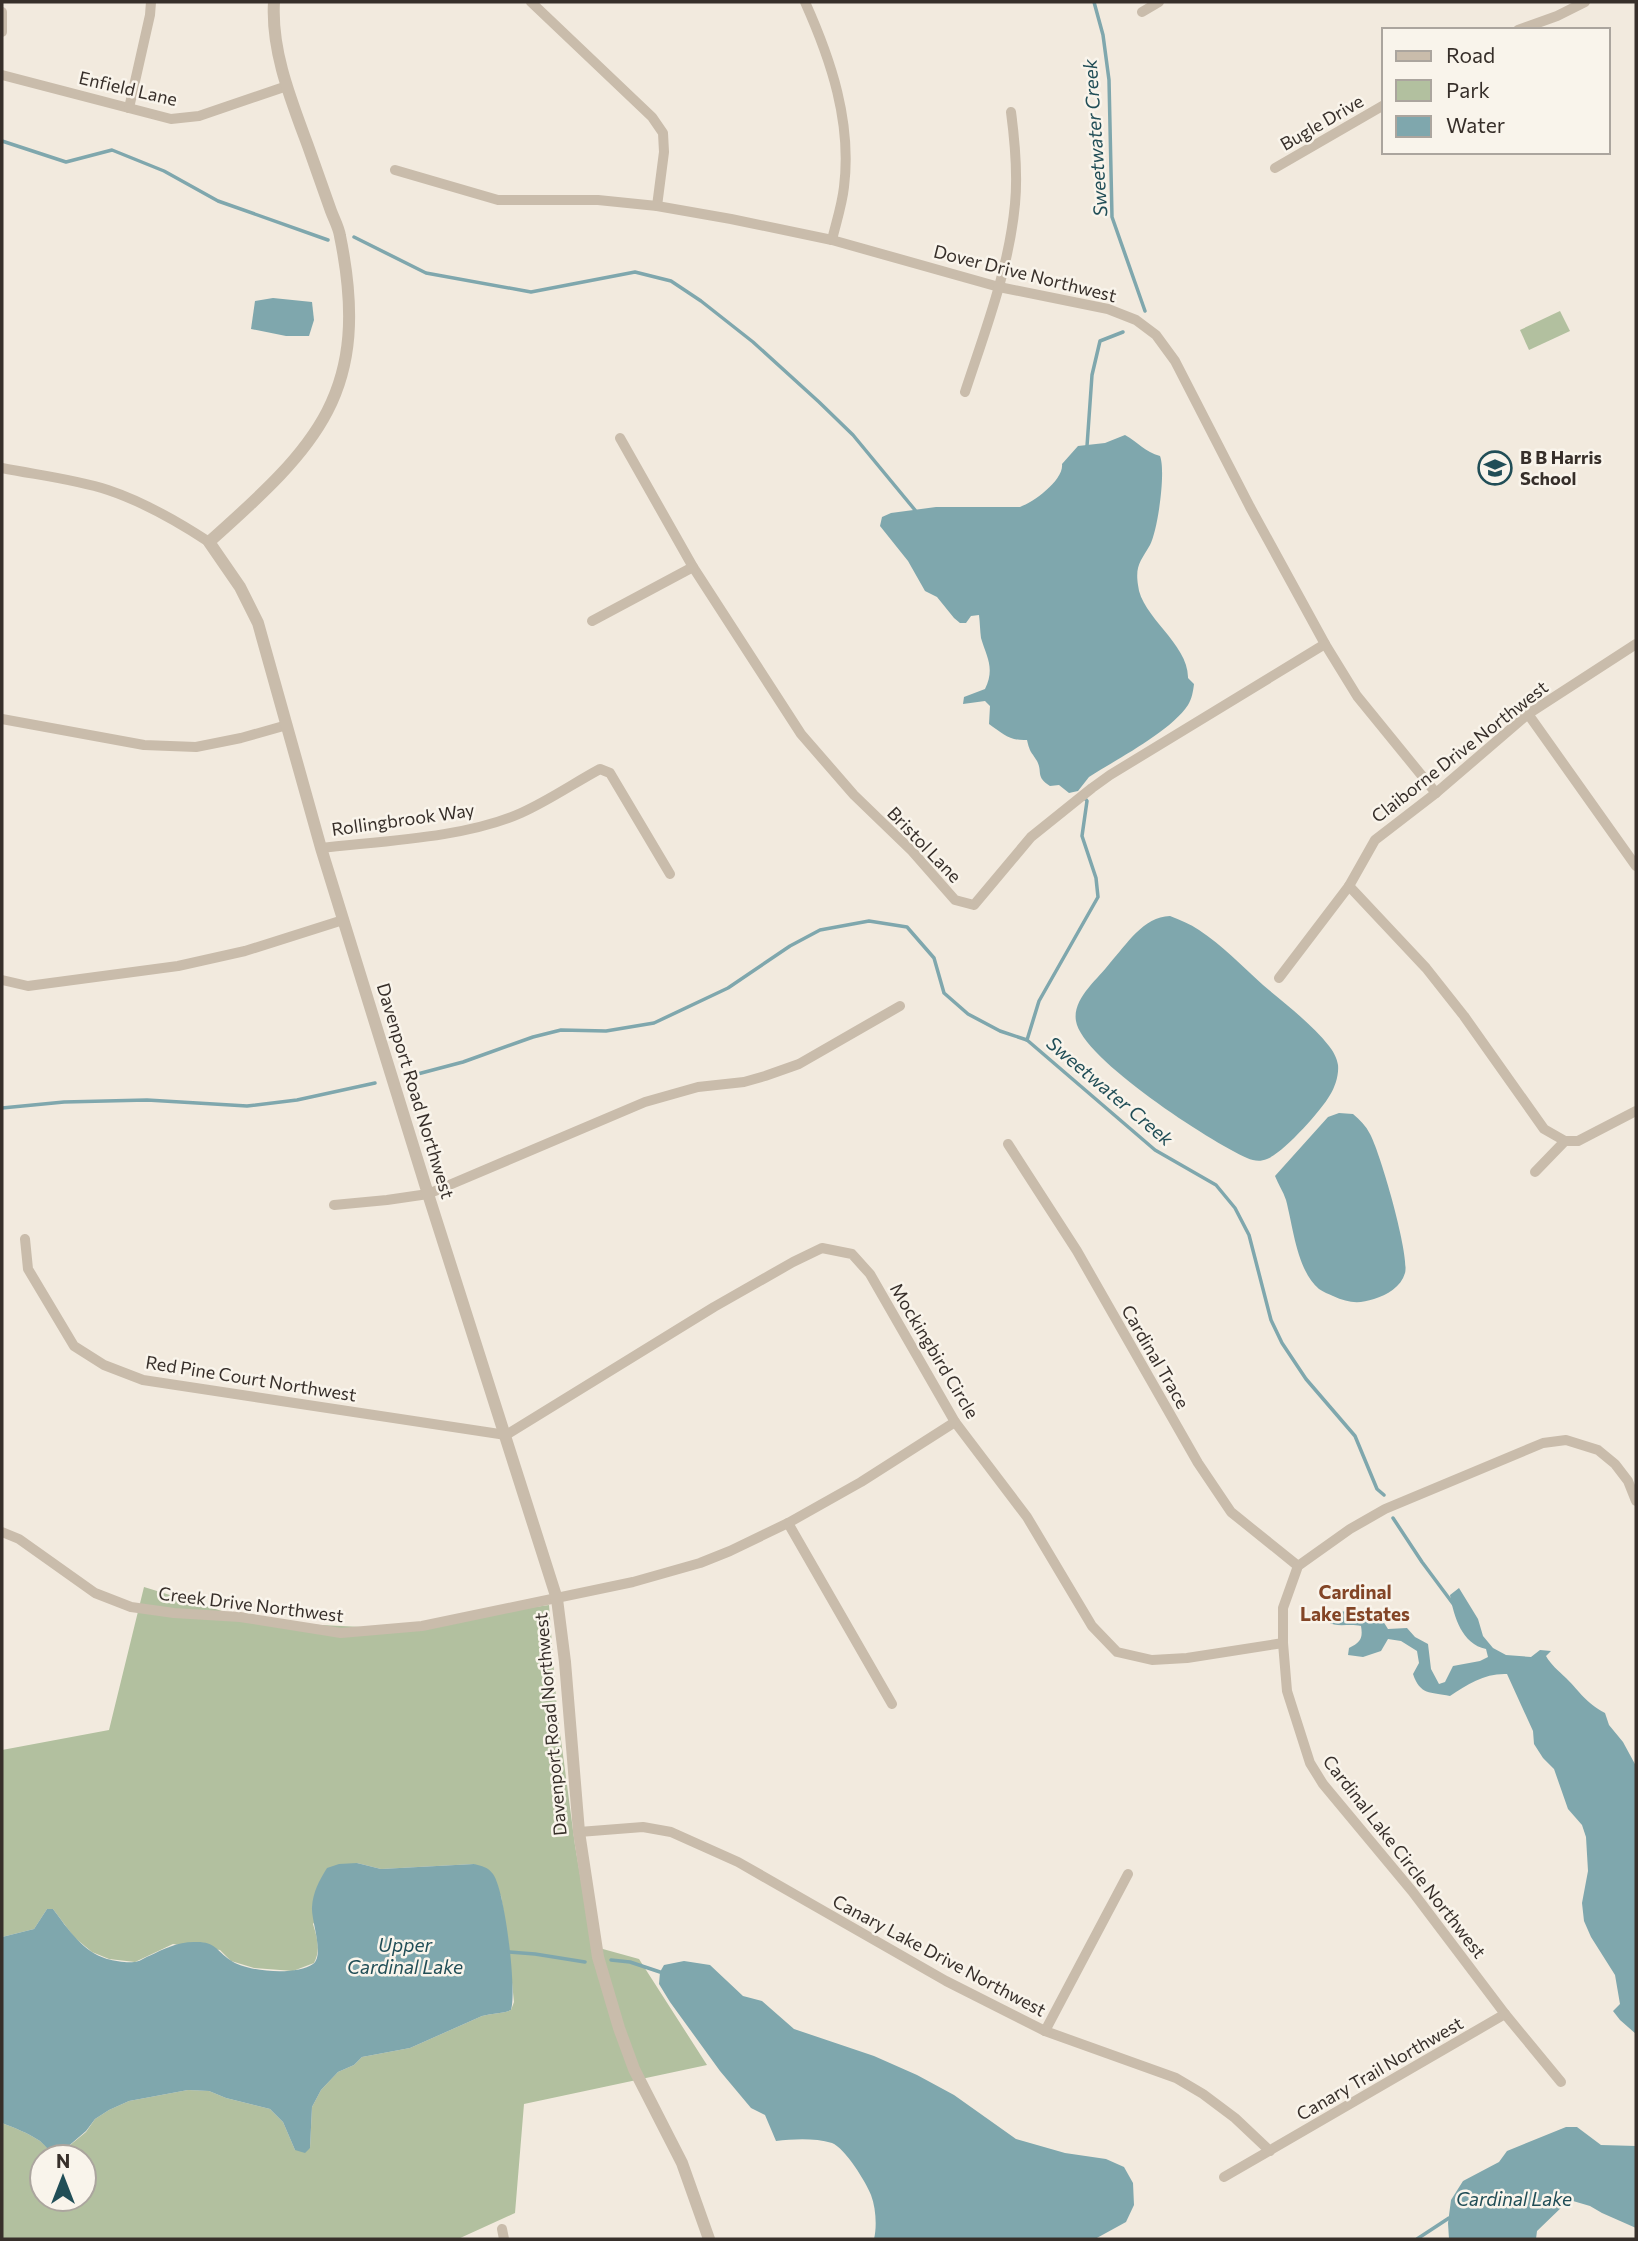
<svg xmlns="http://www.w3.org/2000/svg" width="1638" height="2241" viewBox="0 0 1638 2241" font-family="Commissioner,sans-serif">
<rect width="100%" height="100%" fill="#f2eade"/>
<g fill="#b2c09f" fill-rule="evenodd">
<path d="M1560,311L1570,331L1529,350L1520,330Z"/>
<path d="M144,1587L258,1622L383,1628L549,1605L557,1710L575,1845L592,1946L639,1959L707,2065L524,2104L515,2213L458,2239H2V2123C15,2128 28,2133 40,2141C47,2146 49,2152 58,2155L86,2132L95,2119L109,2110L129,2101L188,2090L209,2091L226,2098L270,2109L283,2122L295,2150L310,2148L312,2107L321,2090L338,2072L354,2065L362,2057L410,2048L482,2016C492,2013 501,2014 511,2010L514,2002L507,1934L501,1896L474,1864L381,1869L357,1863L313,1924C317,1937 321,1950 314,1963L293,1971L254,1968L231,1961L220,1950L173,1944L135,1962L109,1959L92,1952L74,1937L53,1909H47L34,1929L2,1937V1750L109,1730ZM42,2157H84V2199H42Z"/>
</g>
<g fill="#7fa7ad">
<path d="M273,298L312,302L314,320L309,336H286L251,329L255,301Z"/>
<path d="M1125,435C1138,442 1145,452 1160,456C1166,471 1158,530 1150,545C1141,561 1135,565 1138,585C1141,617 1189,644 1188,678L1194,684C1193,692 1192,698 1188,705C1170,732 1117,759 1089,777L1078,791L1069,793L1059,785L1050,786C1035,776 1043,773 1037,761C1031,751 1030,753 1027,740C1010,741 1003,734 989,724L990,706L985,701L963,704L964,697L985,689C995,668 987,658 981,638C980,631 980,623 979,615L971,616L966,623H960L954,618L937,597L925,591L908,561L880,526L882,517L891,513L936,507H1020C1034,502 1064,480 1062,464L1078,446L1105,443Z"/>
<path d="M1170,916C1180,920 1190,924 1199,930C1222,945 1242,966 1263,985C1285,1004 1311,1023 1329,1046C1333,1051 1337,1058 1338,1065C1339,1075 1335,1087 1330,1095C1321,1111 1283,1153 1267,1159C1260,1162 1254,1161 1247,1158C1211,1142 1082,1059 1076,1021C1072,999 1098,979 1110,963C1127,944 1143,917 1170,916Z"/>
<path d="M1339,1113L1353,1114C1360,1120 1366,1126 1370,1134C1380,1152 1410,1255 1405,1273C1401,1287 1387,1295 1374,1299C1359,1304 1348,1303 1333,1296C1329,1294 1323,1292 1319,1289C1297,1271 1293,1226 1286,1200C1283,1191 1278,1184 1275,1176L1328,1117Z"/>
<path d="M1459,1588L1478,1619L1483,1636L1493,1648L1506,1655L1531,1657L1540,1650L1551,1651L1546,1656C1551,1665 1558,1670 1566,1678C1581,1693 1585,1702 1605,1713L1609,1725L1623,1742L1636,1766V2034L1620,2020L1613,2011L1620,2004L1615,1975L1591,1937L1584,1921L1582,1903L1588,1871L1586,1837L1582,1825L1568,1809L1554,1769L1543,1758L1534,1744L1533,1731L1507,1674C1485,1673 1468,1684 1450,1696C1430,1692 1420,1695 1413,1674L1419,1663L1417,1651L1401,1641L1388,1639L1381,1651L1363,1657L1348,1655L1349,1648C1361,1642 1363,1638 1361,1626C1349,1623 1338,1628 1327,1622L1329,1616C1353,1607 1374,1603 1388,1629L1407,1628L1415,1637L1428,1644L1431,1669L1439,1684L1445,1682L1453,1666L1480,1661L1488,1657L1486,1649C1462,1644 1454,1617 1450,1595Z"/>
<path d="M357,1863L381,1869L474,1864C482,1866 488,1867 493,1874C505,1890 517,1991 511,2010C501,2014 492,2013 482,2016L410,2048L362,2057L354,2065L338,2072L321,2090L312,2107L310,2148L305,2153L295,2150L283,2122L270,2109L226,2098L209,2091L188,2090L129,2101L109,2110L95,2119L86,2131L58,2155C49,2152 47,2147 40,2141C28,2133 15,2128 2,2123V1937L34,1929L47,1909H53C68,1929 82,1951 107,1959C115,1961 127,1963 134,1962C139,1962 144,1958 149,1956C164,1949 177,1942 194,1942C215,1941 216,1950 230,1960C247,1972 296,1976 313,1964C325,1955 311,1921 312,1907C313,1892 319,1881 327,1868L339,1864Z"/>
<path d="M684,1961L710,1965L743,1996L762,2001L794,2029L874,2056L917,2075L954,2095L1016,2139L1065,2153L1106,2159L1124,2167L1133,2183L1134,2205L1126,2222L1095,2239H874C877,2227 876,2208 871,2195C866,2182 845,2148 832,2143C815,2138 794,2139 776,2141L765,2115L751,2108L720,2071L670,2002L659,1984L660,1972L664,1965Z"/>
<path d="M1566,2127H1577L1601,2145L1636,2146V2228L1602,2213L1590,2206L1573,2201L1565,2204L1537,2231L1536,2239H1449L1448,2223L1451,2200L1463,2181L1499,2162L1507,2151Z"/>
</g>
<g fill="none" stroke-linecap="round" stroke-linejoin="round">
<g stroke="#7fa7ad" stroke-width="3.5">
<path d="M1094,2L1103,35L1109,80L1112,217L1145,311"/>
<path d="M2,141L66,162L112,150L164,171L218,201L328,240"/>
<path d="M354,237L426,273L531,292L635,272L671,281L701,301L753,342L819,402L853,435L915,510"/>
<path d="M1087,446L1092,375L1100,341L1123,332"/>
<path d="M1027,1040L1039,1001L1098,897L1096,878L1082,836L1087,801L1084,797"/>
<path d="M410,1076L463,1062L533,1037L561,1030L606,1031L654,1023L728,988L790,946L820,930L869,921L907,927L934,958L944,993L968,1014L1000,1031L1027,1040L1155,1150L1216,1185L1235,1208L1249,1235L1271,1320L1282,1343L1306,1379L1355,1436L1377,1489L1384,1495"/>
<path d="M2,1108L64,1102L147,1100L247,1106L297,1100L375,1083"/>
<path d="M1393,1518L1422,1562L1454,1605"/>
<path d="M509,1952L535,1954L585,1962"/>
<path d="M611,1960L630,1962L660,1972"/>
<path d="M1417,2239L1449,2218"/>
</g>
<g stroke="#c9bcab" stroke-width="10">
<path d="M531,2L652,117L663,133L664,152L657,206"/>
<path d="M805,2C831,60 852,122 844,187C842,205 836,223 832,240"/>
<path d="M2,12V32"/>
<path d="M1142,12L1159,2"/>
<path d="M1518,30L1557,16L1585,2"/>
<path d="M2,75L171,119L199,116L287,86"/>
<path d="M129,108L150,15L151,2"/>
<path d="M1275,168L1384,105"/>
<path d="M395,170L498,200H598L657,206L731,219L832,240L999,287L1108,309L1136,320L1156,335L1175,361L1250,507L1325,644L1357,696L1436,793"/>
<path d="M965,392C985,331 1009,269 1015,204C1018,173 1015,142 1011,112"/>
<path d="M620,438L693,567L801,734L854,795L912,851L955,900L974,905L1031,837L1092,788L1110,775L1325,644"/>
<path d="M2,468C37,475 74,479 108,490C144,502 177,521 209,542"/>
<path d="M592,621L693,567"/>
<path d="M1528,714L1636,866"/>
<path d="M2,719L144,745L196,747L241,738L287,725"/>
<path d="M321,848C382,841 465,838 521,813C548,801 574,783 600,769L610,773L670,874"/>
<path d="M1349,886L1426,968L1464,1016L1544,1129L1565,1141"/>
<path d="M1279,978L1349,886L1375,840L1436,793L1528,714L1636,644"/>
<path d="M2,980L28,986L178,966L245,951L343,920"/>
<path d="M1008,1144L1077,1251L1198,1463L1231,1512L1298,1566"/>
<path d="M1535,1172L1565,1141H1578L1636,1111"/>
<path d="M334,1205L387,1200L428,1194L645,1102L698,1087L744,1082L765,1076L799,1064L900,1006"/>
<path d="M25,1239L28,1269L74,1346L104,1365L143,1380L506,1435L714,1307L793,1262L822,1248L852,1254L870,1274L955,1422L1027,1517L1092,1626L1117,1652L1152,1660L1187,1658L1283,1643"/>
<path d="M788,1523L892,1704"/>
<path d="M2,1532L19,1539L95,1593L131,1607L174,1613L240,1617L341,1633L422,1626L633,1582L700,1563L730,1551L788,1523L861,1482L955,1422"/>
<path d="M579,1832L643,1827L671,1832L738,1862L946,1981L1045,2031L1176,2078L1203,2094L1235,2118L1270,2151"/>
<path d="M1045,2031L1128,1874"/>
<path d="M1561,2082L1505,2014L1412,1891L1323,1784L1310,1763L1287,1691L1283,1643V1608L1298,1566L1350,1529L1385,1509L1543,1443L1566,1440L1598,1450L1615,1464L1628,1481L1636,1501"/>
<path d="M1224,2177L1505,2014"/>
<path d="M502,2229L504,2239"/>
</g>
<path stroke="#c9bcab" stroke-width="12" d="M274,2C271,51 291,100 308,146C316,168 323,189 331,211C334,219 339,228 340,236C372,392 318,445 209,542L240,587L258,623L321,848L428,1194L557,1599L565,1662L579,1832L598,1957L619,2028L634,2069L682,2163L709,2239"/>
</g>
<defs>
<symbol id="school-ring" viewBox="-11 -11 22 22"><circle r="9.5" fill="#f9f4eb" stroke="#214e57" stroke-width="1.5"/><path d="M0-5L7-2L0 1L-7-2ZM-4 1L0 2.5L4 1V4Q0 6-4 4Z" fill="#214e57"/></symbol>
</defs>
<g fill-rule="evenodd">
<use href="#school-ring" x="1476" y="449" width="38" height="38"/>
</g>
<g text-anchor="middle" stroke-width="5" stroke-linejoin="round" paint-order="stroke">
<g font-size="18" fill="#372f2a" stroke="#f9f4eb">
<text transform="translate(128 89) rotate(13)" y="6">Enfield Lane</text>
<text transform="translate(1322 123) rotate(-30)" y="6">Bugle Drive</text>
<text transform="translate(1025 274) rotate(14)" y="6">Dover Drive Northwest</text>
<text transform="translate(1460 752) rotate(-38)" y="6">Claiborne Drive Northwest</text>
<text transform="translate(403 820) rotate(-8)" y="6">Rollingbrook Way</text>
<text transform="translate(924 845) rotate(46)" y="6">Bristol Lane</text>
<text transform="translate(415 1091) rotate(73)" y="6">Davenport Road Northwest</text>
<text transform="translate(934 1351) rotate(59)" y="6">Mockingbird Circle</text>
<text transform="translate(1155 1357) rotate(60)" y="6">Cardinal Trace</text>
<text transform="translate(251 1379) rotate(9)" y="6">Red Pine Court Northwest</text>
<text transform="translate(251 1605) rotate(7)" y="6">Creek Drive Northwest</text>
<text transform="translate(551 1724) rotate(-95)" y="6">Davenport Road Northwest</text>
<text transform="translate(1404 1857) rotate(52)" y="6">Cardinal Lake Circle Northwest</text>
<text transform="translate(939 1956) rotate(28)" y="6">Canary Lake Drive Northwest</text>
<text transform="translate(1380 2069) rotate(-30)" y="6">Canary Trail Northwest</text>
</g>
<g font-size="18" font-weight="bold" fill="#372f2a" stroke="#f9f4eb" text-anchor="start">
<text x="1520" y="464">B B Harris<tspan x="1520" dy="21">School</tspan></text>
</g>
<g font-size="19" font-style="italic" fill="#214e57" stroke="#f9f4eb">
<text transform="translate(1095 138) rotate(-94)" y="7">Sweetwater Creek</text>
<text transform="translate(1110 1091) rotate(40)" y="7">Sweetwater Creek</text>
<text x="405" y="1952">Upper<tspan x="405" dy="22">Cardinal Lake</tspan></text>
<text x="1514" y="2206">Cardinal Lake</text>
</g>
<g font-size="19" font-weight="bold" fill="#834526" stroke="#f9f4eb">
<text x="1355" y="1599">Cardinal<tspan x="1355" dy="22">Lake Estates</tspan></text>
</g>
</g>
<rect width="1638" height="2241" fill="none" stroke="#372f2a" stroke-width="7"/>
<rect x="1382" y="28" width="228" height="126" fill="#f9f4eb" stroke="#aba59e" stroke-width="2"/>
<rect x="1396" y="51" width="35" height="10" fill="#c9bcab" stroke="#aba59e" stroke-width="2"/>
<text x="1446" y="63" font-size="21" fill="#372f2a">Road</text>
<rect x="1396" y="80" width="35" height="21" fill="#b2c09f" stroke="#aba59e" stroke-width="2"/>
<text x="1446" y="98" font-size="21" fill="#372f2a">Park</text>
<rect x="1396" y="116" width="35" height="21" fill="#7fa7ad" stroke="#aba59e" stroke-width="2"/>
<text x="1446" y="133" font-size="21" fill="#372f2a">Water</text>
<g transform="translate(63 2178)"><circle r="33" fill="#f9f4eb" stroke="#aba59e" stroke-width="2"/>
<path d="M0-5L12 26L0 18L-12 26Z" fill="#214e57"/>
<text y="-10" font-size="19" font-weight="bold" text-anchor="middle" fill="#372f2a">N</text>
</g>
</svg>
